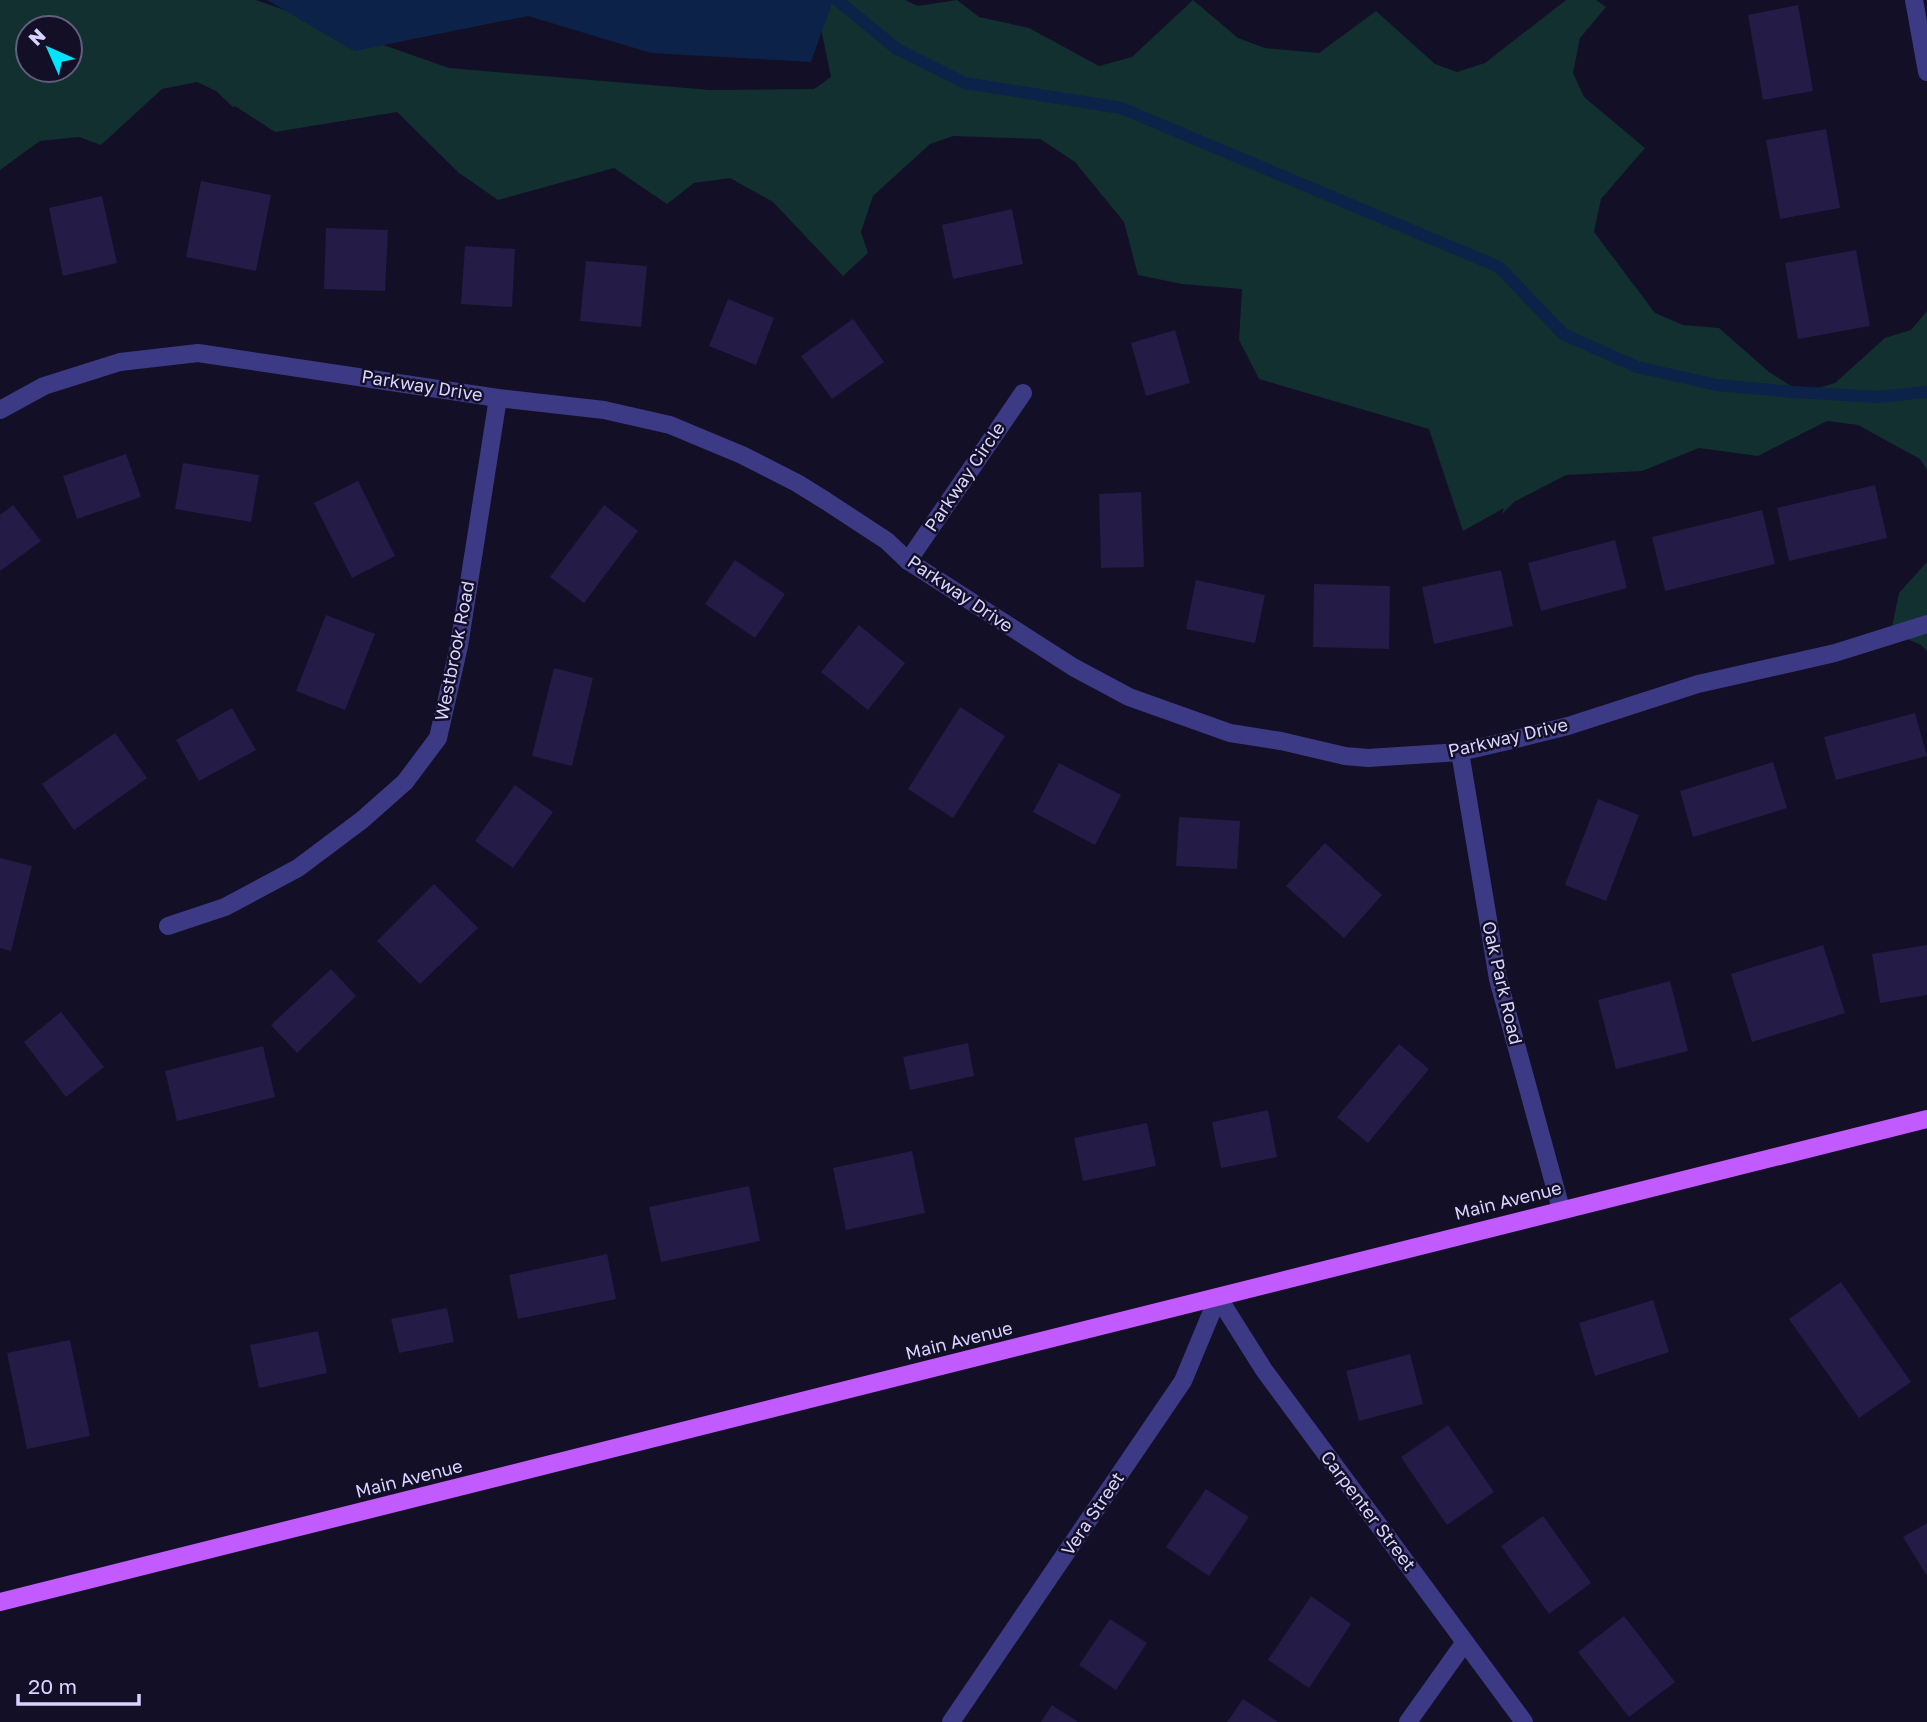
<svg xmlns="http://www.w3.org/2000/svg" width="1927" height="1722" viewBox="0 0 1927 1722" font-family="'Golos Text',sans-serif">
<rect width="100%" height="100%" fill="#130f26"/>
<g fill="#12302f" fill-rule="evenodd">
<path d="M0,0H256L449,68L710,90L814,89L831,77L821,29L791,0H905L918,6L957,0L979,17L1029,28L1099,66L1132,57L1193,0L1238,38L1265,48L1319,53L1376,11L1435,64L1457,72L1485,63L1566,0H1596L1606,7L1580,38L1573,73L1584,97L1645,148L1601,199L1594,232L1655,313L1683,325L1719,328L1769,372L1802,393L1835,383L1885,338L1911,330L1927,311V470L1920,459L1858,425L1827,421L1758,456L1699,448L1642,471L1566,475L1514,502L1502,514L1504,508L1463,531L1429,429L1259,379L1239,340L1242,289L1182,284L1138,275L1124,222L1075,162L1040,139L953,136L930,144L873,196L861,232L868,253L843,276L773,202L730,178L694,183L667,204L614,168L498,200L459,173L397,112L275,132L235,106L233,107L216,91L197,82L162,89L101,145L79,137L40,141L0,170ZM28,28H70V70H28Z"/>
<path d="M1927,562V651L1921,645L1891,632L1899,593Z"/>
</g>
<path fill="#0c2248" d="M267,0H833L811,62L651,53L528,16L354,51Z"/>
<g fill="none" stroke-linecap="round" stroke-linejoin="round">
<path stroke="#0c2248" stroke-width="12" d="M837,0L897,49L965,83L1121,108L1499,267L1563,334L1637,367L1717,385L1794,392L1878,397L1927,392"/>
</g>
<g fill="#241b47">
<path d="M1798,5L1813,91L1763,100L1748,15Z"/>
<path d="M1826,129L1840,208L1780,219L1766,140Z"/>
<path d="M201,181L271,195L256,271L186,257Z"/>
<path d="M102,196L117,263L63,276L49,208Z"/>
<path d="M1012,209L1023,264L953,279L942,225Z"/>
<path d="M326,228L388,230L385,291L324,289Z"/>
<path d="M465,246L515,249L512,307L461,304Z"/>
<path d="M1856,250L1870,326L1798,339L1785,263Z"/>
<path d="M586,261L647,266L641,327L580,321Z"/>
<path d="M728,299L774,318L756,365L709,346Z"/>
<path d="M853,319L884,362L832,399L801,356Z"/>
<path d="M1175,330L1190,383L1146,396L1131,343Z"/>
<path d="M126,454L141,497L77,519L63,476Z"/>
<path d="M183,463L259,475L251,522L175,509Z"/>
<path d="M358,481L395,556L352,578L314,503Z"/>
<path d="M1875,485L1887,538L1789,561L1777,508Z"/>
<path d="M1141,492L1144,567L1101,568L1099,494Z"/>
<path d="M13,505L41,541L0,571V515Z"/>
<path d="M604,505L638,531L584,603L550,577Z"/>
<path d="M1762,510L1775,564L1665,591L1652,537Z"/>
<path d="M1615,540L1627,588L1541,611L1528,563Z"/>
<path d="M735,560L785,594L755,638L705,604Z"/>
<path d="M1501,570L1513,626L1434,644L1422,587Z"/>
<path d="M1196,580L1265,595L1255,643L1186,629Z"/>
<path d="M1314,584L1390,586L1389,649L1313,647Z"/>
<path d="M326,615L375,634L345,710L296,691Z"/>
<path d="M859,625L905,663L868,710L821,672Z"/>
<path d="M554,668L593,678L572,766L532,756Z"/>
<path d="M960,707L1005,736L953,818L908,789Z"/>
<path d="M232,708L256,750L199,781L176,740Z"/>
<path d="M1915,713L1927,756L1836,780L1824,737Z"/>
<path d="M115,733L147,778L74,830L42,784Z"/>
<path d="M1773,762L1787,808L1693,837L1680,791Z"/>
<path d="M1059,763L1121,795L1095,845L1033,812Z"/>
<path d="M515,785L553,812L513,868L475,841Z"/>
<path d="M1598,799L1639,815L1606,901L1565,885Z"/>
<path d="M1179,817L1240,821L1237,869L1176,866Z"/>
<path d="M1325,843L1382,895L1344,938L1286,886Z"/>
<path d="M0,858L32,866L11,951L0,948Z"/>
<path d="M434,884L478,928L420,984L377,941Z"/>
<path d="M1823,945L1845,1013L1752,1042L1731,974Z"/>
<path d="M1927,945V995L1880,1003L1872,954Z"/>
<path d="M331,969L356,996L297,1053L271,1025Z"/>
<path d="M1670,981L1688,1051L1616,1069L1598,1000Z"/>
<path d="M61,1012L104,1067L66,1097L24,1042Z"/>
<path d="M968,1043L974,1076L910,1090L903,1057Z"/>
<path d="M1399,1044L1429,1069L1368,1143L1337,1117Z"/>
<path d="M263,1046L275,1097L177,1121L165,1071Z"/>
<path d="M1268,1110L1277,1157L1221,1168L1212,1122Z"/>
<path d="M1147,1123L1156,1166L1083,1181L1074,1138Z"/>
<path d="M912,1151L925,1213L846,1230L833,1168Z"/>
<path d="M749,1186L760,1241L661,1262L649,1207Z"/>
<path d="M607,1254L616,1299L518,1319L509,1275Z"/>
<path d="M1841,1282L1911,1382L1859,1418L1789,1319Z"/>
<path d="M1653,1300L1669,1352L1595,1376L1579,1323Z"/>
<path d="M447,1308L454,1342L399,1353L391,1319Z"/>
<path d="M318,1331L327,1373L259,1388L250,1345Z"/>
<path d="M70,1340L90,1436L27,1449L7,1353Z"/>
<path d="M1410,1354L1423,1404L1359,1421L1346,1371Z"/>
<path d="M1448,1425L1494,1492L1447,1525L1401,1457Z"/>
<path d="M1206,1489L1249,1517L1209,1576L1166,1547Z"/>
<path d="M1543,1516L1591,1583L1549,1614L1501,1546Z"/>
<path d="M1927,1523V1576L1903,1537Z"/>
<path d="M1311,1596L1351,1624L1309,1688L1268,1660Z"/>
<path d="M1624,1616L1675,1682L1629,1717L1578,1652Z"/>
<path d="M1110,1619L1147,1643L1116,1690L1079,1665Z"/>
<path d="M1243,1699L1278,1722H1227Z"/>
<path d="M1052,1705L1078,1722H1041Z"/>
</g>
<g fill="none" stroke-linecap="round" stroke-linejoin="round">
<g stroke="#3d3a85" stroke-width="18">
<path d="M1914,0L1927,72"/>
<path d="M0,410L44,386L120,362L198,353L498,398L604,410L670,425L742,455L797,483L826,501L887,541L908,561L1073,667L1129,697L1230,733L1281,741L1345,756L1368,758L1460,752L1512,740L1568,726L1698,684L1835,653L1927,624"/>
<path d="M908,561L1023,393"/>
<path d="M1460,752L1498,979L1561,1209"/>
<path d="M168,926L225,907L298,868L362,820L405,782L438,738L459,646L498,398"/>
<path d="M1218,1297L1264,1370L1524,1722"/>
<path d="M951,1722L1183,1381L1218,1297"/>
<path d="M1408,1722L1465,1642"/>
</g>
<path stroke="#c25bff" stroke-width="18" d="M0,1602L1927,1119"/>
</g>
<g text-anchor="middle" stroke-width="5" stroke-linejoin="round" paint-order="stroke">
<g font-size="18" fill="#d9d4ff" stroke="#130f26">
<text transform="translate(422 386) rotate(9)" y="6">Parkway Drive</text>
<text transform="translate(965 477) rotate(-56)" y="6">Parkway Circle</text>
<text transform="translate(960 594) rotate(34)" y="6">Parkway Drive</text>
<text transform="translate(455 651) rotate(-79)" y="6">Westbrook Road</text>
<text transform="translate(1508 738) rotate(-13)" y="6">Parkway Drive</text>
<text transform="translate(1502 983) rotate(77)" y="6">Oak Park Road</text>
<text transform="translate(1508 1201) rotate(-14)" y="6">Main Avenue</text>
<text transform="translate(959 1341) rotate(-14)" y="6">Main Avenue</text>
<text transform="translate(409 1479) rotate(-14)" y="6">Main Avenue</text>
<text transform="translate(1368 1511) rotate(53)" y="6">Carpenter Street</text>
<text transform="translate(1093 1514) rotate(-56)" y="6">Vera Street</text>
</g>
</g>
<g transform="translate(49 49) rotate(315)"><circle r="33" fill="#130f26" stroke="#625e7d" stroke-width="2"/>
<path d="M0-5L12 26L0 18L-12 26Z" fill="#00e5ff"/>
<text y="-10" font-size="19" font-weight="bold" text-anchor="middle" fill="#d9d4ff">N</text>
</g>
<path d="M18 1694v10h121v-10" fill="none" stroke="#d9d4ff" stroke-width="3.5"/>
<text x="28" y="1694" font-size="21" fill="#d9d4ff" stroke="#130f26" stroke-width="5" paint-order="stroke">20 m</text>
</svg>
